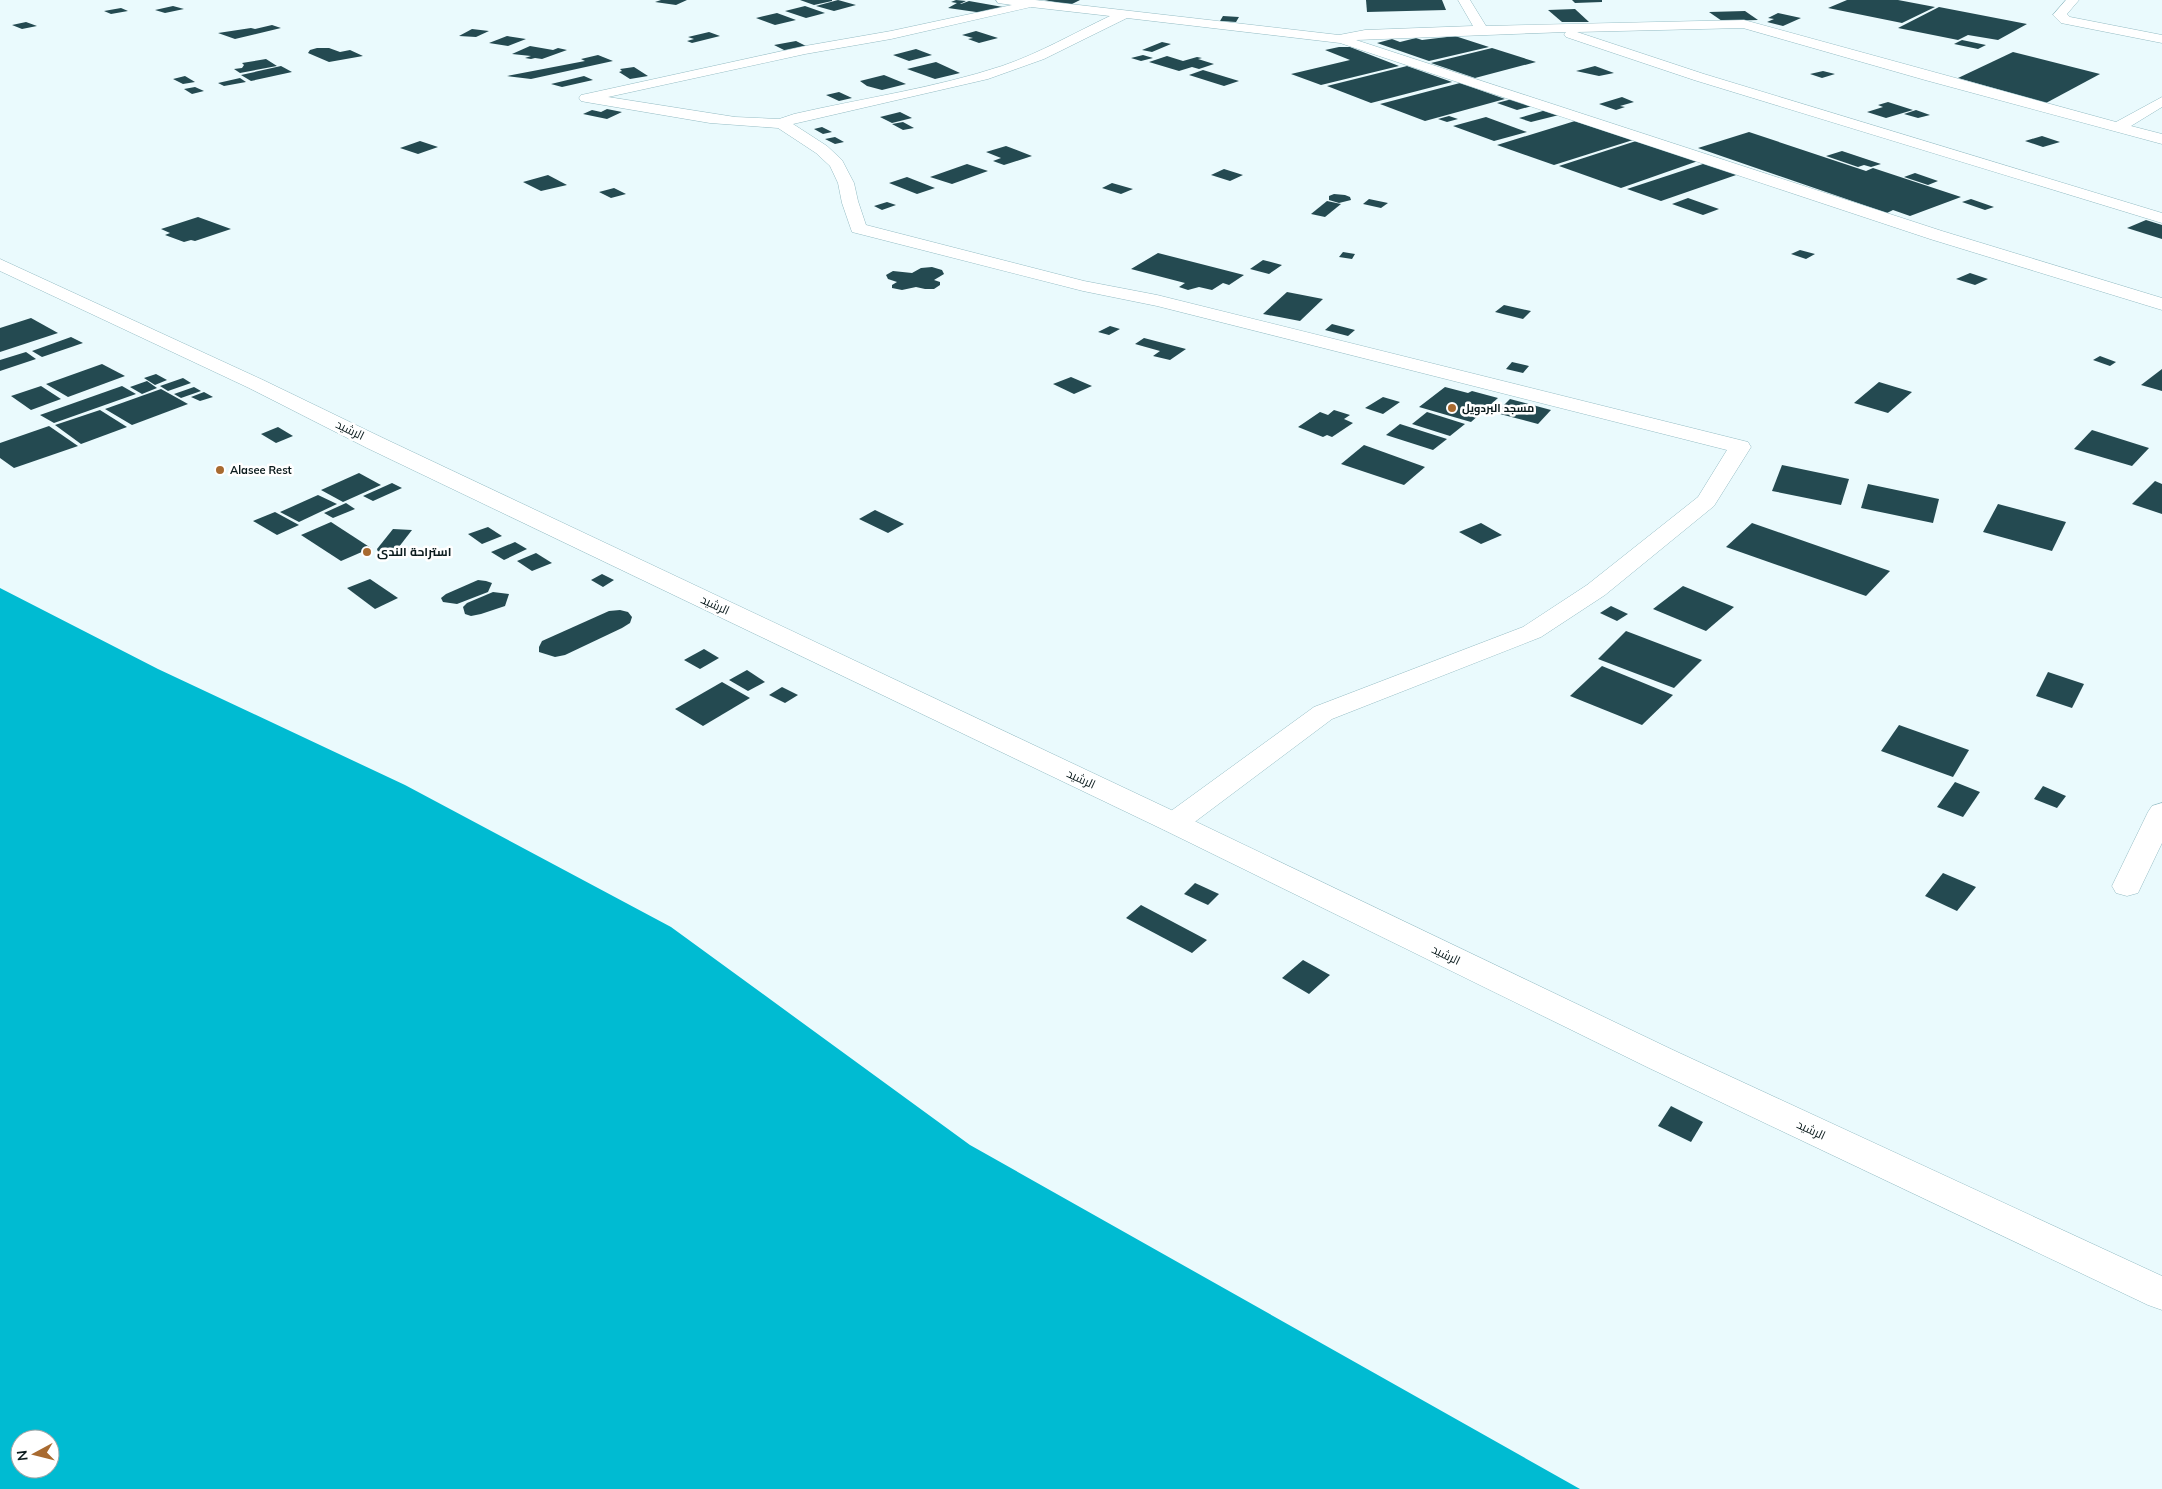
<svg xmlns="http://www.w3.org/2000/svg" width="2162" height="1489" viewBox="0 0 2162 1489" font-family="Mulish,Cairo,sans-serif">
<rect width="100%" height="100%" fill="#eafafd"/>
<path fill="#00bbd2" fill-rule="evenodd" d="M0,588L158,669L405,785L671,927L970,1145L1580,1489H0ZM20,1439H50V1469H20Z"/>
<g fill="#244a51">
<path d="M661,0H687L676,5L655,2Z"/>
<path d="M800,0H832V1L814,5Z"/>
<path d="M838,0L856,5L834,11L816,6Z"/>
<path d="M956,0L966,1L960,4H961L969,1L1003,7L983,13L948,8L957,3L951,2Z"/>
<path d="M1044,0H1080L1070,5Z"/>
<path d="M1366,0H1442L1446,10L1367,12Z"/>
<path d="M1572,0H1602V2L1575,3Z"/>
<path d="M1847,0H1898L1935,7L1902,23L1828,8Z"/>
<path d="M173,6L184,9L165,13L155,10Z"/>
<path d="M805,6L825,13L806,18L785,11Z"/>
<path d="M1939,7L2027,24L1998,40L1968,35L1958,40L1898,28Z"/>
<path d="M121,8L128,11L111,14L104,11Z"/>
<path d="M1575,9L1589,22H1562L1548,10Z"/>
<path d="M1745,11L1758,20L1722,21L1709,12Z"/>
<path d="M777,13L796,20L775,25L756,18Z"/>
<path d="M1778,13L1801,18L1783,26L1767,22L1774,19L1768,18Z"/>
<path d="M1223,16L1239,17L1236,22L1220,21Z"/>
<path d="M26,22L37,26L22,29L12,25Z"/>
<path d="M272,25L281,28L235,39L218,33L251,28L255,29Z"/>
<path d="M472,29L489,31L476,37L459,36Z"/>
<path d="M976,31L998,38L979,43L968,39L973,38L962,35Z"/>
<path d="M709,32L720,36L692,43L687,41L694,39L688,37Z"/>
<path d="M507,36L526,39L508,46L489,43Z"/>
<path d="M1455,36L1489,47L1429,61L1377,43L1392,39L1400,42L1416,38L1422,40Z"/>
<path d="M1962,40L1986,45L1978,49L1954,44Z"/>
<path d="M796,41L808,47L786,51L774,45Z"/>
<path d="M1162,42L1171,44L1152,52L1142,50Z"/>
<path d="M530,46L553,50L558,48L567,50L542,59L535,58L531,59L525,58L531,56L512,54Z"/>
<path d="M1339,47H1350L1399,66L1321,85L1291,74L1350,60L1325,50Z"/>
<path d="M317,48H329L340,52L350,50L363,56L329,62L308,53L310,50Z"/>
<path d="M1492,48L1536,62L1475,78L1431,63Z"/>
<path d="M916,49L932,55L909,61L893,55Z"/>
<path d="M2013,52L2100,74L2046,103L1958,78Z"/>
<path d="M598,55L613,61L531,79L507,76L585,61L581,59Z"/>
<path d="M1143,55L1153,58L1141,61L1131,58Z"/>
<path d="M1167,56L1183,61L1197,57L1202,58L1198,59L1214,64L1199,69L1192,67L1179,71L1149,62Z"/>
<path d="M266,59L277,66L240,73L234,69L242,68L244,65L242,63Z"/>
<path d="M936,62L960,73L935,79L907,69Z"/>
<path d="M281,66L292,72L251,81L241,75Z"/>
<path d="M1407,66L1452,82L1371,103L1327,86Z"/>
<path d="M1595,66L1614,73L1599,76L1576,71Z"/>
<path d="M634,67L648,76L630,79L619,72L622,71L620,69Z"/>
<path d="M1203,70L1239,81L1224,86L1189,75Z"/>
<path d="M1823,71L1835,74L1822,78L1810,74Z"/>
<path d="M884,75L906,84L882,90L867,86L860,81Z"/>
<path d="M185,76L195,82L183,84L173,79Z"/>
<path d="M584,76L593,80L562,87L551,84Z"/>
<path d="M240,78L246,82L224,86L218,83Z"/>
<path d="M1460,83L1505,99L1425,121L1380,104Z"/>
<path d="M195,87L204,91L192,94L184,89Z"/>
<path d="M839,92L852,98L839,101L826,95Z"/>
<path d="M1622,97L1634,102L1620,106L1625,107L1616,110L1599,104Z"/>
<path d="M1512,99L1532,106L1517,110L1497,103Z"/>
<path d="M1888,102L1913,110L1886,118L1867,112L1883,107L1878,105Z"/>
<path d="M607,109L622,112L607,119L583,114L592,110L601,112Z"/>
<path d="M1546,110L1559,115L1531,122L1519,118Z"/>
<path d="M1916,110L1930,115L1918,118L1904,114Z"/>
<path d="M900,112L912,118L892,123L880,117Z"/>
<path d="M1449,116L1458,119L1447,122L1438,119Z"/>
<path d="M1486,117L1527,132L1494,141L1453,126Z"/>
<path d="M1575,121L1633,140L1554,165L1497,145Z"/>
<path d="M903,122L914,128L903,130L892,124Z"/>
<path d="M822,127L832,132L823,134L814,129Z"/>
<path d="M1749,132L1866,171L1873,168L1961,197L1910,216L1893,210L1887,213L1698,148Z"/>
<path d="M2042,136L2060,142L2043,147L2025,141Z"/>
<path d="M835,137L844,142L835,144L825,139Z"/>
<path d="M420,141L438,147L418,154L400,148Z"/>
<path d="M1636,141L1698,161L1621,188L1559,166Z"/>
<path d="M1006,146L1032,156L1004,165L993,161L1001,158L986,152Z"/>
<path d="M1842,151L1881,164L1871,167L1864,165L1858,167L1826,156Z"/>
<path d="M1706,163L1739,174L1661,201L1627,189Z"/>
<path d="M967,164L988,171L952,184L930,177Z"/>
<path d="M1224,169L1243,175L1230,181L1211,175Z"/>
<path d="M1915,173L1938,181L1928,185L1904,177Z"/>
<path d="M548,175L567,185L541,191L523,182Z"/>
<path d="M907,177L935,188L917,194L889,183Z"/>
<path d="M1112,183L1133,189L1121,194L1102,188Z"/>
<path d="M614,188L626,194L611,198L599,192Z"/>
<path d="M1334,194L1345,195L1350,197L1351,200L1339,203L1329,200V196Z"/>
<path d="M1688,198L1719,209L1703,215L1672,204Z"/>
<path d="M1369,199L1388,203L1381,208L1363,204Z"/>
<path d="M1971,199L1994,207L1985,210L1962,202Z"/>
<path d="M1327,201L1341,204L1325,217L1311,214Z"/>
<path d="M887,202L896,205L882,210L874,206Z"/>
<path d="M198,217L231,229L195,241L191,240L184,242L165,235L170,233L161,229Z"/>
<path d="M2146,220L2162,225V239L2127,228Z"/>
<path d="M1800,250L1815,254L1806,259L1791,254Z"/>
<path d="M1343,252L1355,254L1352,259L1339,257Z"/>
<path d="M1158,253L1244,275L1229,285L1223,283L1212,290L1199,287L1188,290L1179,287L1185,283L1131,269Z"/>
<path d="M1263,260L1282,265L1269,274L1250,269Z"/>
<path d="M932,267L942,270L944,274L934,280L940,282V285L934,289H925L916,287L902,290L892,288V285L897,282L888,279L886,275L893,271L912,273L921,268Z"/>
<path d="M1970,273L1988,279L1975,285L1956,279Z"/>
<path d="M1287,292L1323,299L1300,321L1263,314Z"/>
<path d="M1504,305L1531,311L1523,319L1495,312Z"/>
<path d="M31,318L58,333L0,352V328Z"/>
<path d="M1332,324L1355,330L1348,336L1325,330Z"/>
<path d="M1110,326L1120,329L1109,335L1098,332Z"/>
<path d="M71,337L83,343L42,357L32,351Z"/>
<path d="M1144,338L1186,349L1170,360L1153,356L1160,351L1135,344Z"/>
<path d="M26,352L36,359L0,371V360Z"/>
<path d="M2100,356L2116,362L2110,366L2093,360Z"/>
<path d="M1512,362L1529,366L1523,373L1506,369Z"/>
<path d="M102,364L125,376L68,397L46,384Z"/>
<path d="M2162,369V391L2141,385Z"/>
<path d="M156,374L167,380L155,385L144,378Z"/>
<path d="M1071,377L1092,386L1074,394L1053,384Z"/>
<path d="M183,378L191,383L168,391L160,386Z"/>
<path d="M147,381L157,388L142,394L130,387Z"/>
<path d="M1879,382L1912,392L1888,413L1854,403Z"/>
<path d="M41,386L61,399L31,410L11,396Z"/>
<path d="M122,386L136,394L54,423L40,415Z"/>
<path d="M194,387L201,391L181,398L174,394Z"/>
<path d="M1445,387L1468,393L1472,391L1498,398L1471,422L1419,407Z"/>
<path d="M161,389L188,404L132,425L105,409Z"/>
<path d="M204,392L213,397L200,401L191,397Z"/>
<path d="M1383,397L1400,402L1383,414L1365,408Z"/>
<path d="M1510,399L1551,410L1538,424L1496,413Z"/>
<path d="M100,410L127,427L81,444L55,425Z"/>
<path d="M1334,410L1350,415L1344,419L1353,423L1332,437L1327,435L1323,437L1298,427L1320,412L1328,415Z"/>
<path d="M1427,412L1465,424L1450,436L1412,424Z"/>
<path d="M1400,424L1447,439L1433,450L1386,435Z"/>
<path d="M49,426L78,446L14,468L0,458V443Z"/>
<path d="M278,427L293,436L276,443L261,434Z"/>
<path d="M2092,430L2149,448L2132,466L2074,449Z"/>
<path d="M1364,445L1425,467L1404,485L1341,464Z"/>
<path d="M1782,465L1849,479L1841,505L1772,491Z"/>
<path d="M359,473L381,485L343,502L321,490Z"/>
<path d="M2155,481L2162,484V514L2132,504Z"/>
<path d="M392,483L402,488L373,501L363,496Z"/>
<path d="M1868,484L1939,499L1933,523L1861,508Z"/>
<path d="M318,495L337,504L299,522L280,512Z"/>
<path d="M346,503L355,509L333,518L324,513Z"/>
<path d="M1998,504L2066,522L2052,551L1983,532Z"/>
<path d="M875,510L904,524L888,533L859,519Z"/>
<path d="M275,512L299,525L277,535L253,521Z"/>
<path d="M331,522L371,548L341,561L301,535Z"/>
<path d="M1481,523L1502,535L1481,544L1459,532Z"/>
<path d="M1752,523L1890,571L1866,596L1726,547Z"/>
<path d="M488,527L502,536L482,544L468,534Z"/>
<path d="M393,529L412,530L395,552L382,554L378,552L377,549Z"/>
<path d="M515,542L527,549L504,560L491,552Z"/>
<path d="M536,553L552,563L532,571L517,561Z"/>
<path d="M602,574L614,580L603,587L591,580Z"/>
<path d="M370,579L398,598L375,609L347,588Z"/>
<path d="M478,580L486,581L492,583L488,592L457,604L443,602L441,598L446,594Z"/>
<path d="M1683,586L1734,607L1706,631L1653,609Z"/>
<path d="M493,592L509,594L505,606L481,614L471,616L465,614L463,607L467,603Z"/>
<path d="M1611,606L1628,614L1617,621L1600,613Z"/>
<path d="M620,610L628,612L632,617L630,623L622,628L565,655L555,657L539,652V647L542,641L609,611Z"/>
<path d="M1626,631L1702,660L1674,688L1598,659Z"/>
<path d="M704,649L719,658L700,669L684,660Z"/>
<path d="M1602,666L1673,695L1642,725L1570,696Z"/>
<path d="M747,670L765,682L748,691L729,680Z"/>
<path d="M2048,672L2084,684L2072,708L2036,696Z"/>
<path d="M722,682L750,698L703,726L675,709Z"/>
<path d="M782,687L798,695L785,703L769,695Z"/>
<path d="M1899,725L1969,750L1953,777L1881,751Z"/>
<path d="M1955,782L1980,792L1963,817L1937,807Z"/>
<path d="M2043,786L2066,796L2057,808L2034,799Z"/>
<path d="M1943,873L1976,887L1957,911L1925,896Z"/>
<path d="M1195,883L1219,894L1208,905L1184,894Z"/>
<path d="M1141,905L1207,940L1192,953L1126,918Z"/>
<path d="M1303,960L1330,975L1309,994L1282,978Z"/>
<path d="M1671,1106L1703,1122L1691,1142L1658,1126Z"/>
</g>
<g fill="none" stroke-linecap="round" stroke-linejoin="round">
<defs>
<g id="minor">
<path d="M996,0H1035L1339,35L1365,30L1473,26L1458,0H1470L1486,26L1744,20L2116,122L2162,97V107L2131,126L2162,134V144L1925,80L1743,28L1577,32L1704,74L2162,213V223L1694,80L1566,37L1564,34L1566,32L1356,40L1942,231L2162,298V310L1930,239L1340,43L1127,18L1044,59L988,79L793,124L827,146L842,160L854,183L858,201L866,225L1084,281L1157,295L1748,442L1751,447L1714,506L1605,595L1541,637L1332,719L1184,830L1174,832L1164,830L1159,823L1164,816L1314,707L1523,627L1587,585L1698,497L1727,450L1157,306L1083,291L852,232L842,203L838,183L830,166L816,153L778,128L710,123L586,102L581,101L579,98L581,95L586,94L805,46L891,31L1012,5L998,3ZM1031,7L1110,16C1074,33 1040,53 1002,66C935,88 864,98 794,114L779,119L735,117L608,97L805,54L891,39Z"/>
<path d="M2066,0H2079L2067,14L2070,17L2162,35V43L2061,23L2053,15Z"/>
<path d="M2162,803V843L2138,893L2127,896L2116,893L2112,886L2148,812L2152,806Z"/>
</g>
<path id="secondary" d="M0,259L263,380L383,438L1184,816L1673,1050L2162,1276V1310L2148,1305L1649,1068L1164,830L367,448L249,388L0,271Z"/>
</defs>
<use href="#minor" stroke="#94bcc4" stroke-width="1"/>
<use href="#secondary" stroke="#94bcc4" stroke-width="1"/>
<use href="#minor" fill="#fff" fill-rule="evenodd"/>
<use href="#secondary" fill="#fff" fill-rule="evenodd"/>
</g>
<g fill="#a86a30" stroke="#fff" stroke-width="2">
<circle cx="1452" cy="408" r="5"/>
<circle cx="220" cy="470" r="5"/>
<circle cx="367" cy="552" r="5"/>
</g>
<g text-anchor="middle" stroke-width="5" stroke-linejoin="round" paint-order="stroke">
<g font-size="11" font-weight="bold" fill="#0b1b1d" stroke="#fff" text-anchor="start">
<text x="1462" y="412">مسجد البردويل</text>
<text x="230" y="474">Alasee Rest</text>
</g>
<g font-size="12" fill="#0b1b1d" stroke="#fff">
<text transform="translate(350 430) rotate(26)" y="4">الرشيد</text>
<text transform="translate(715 605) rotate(25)" y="4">الرشيد</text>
<text transform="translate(1081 779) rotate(25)" y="4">الرشيد</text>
<text transform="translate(1446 955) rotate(26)" y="4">الرشيد</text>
<text transform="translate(1811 1130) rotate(25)" y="4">الرشيد</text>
</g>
<g font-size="12" font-weight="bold" fill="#0b1b1d" stroke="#fff" text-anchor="start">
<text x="377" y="556">استراحة الندى</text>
</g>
</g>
<g transform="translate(35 1454) rotate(263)"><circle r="24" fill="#ffffff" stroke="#9da4a5"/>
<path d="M0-4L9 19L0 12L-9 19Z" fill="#a86a30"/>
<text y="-8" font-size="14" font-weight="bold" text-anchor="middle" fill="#0b1b1d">N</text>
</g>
</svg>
